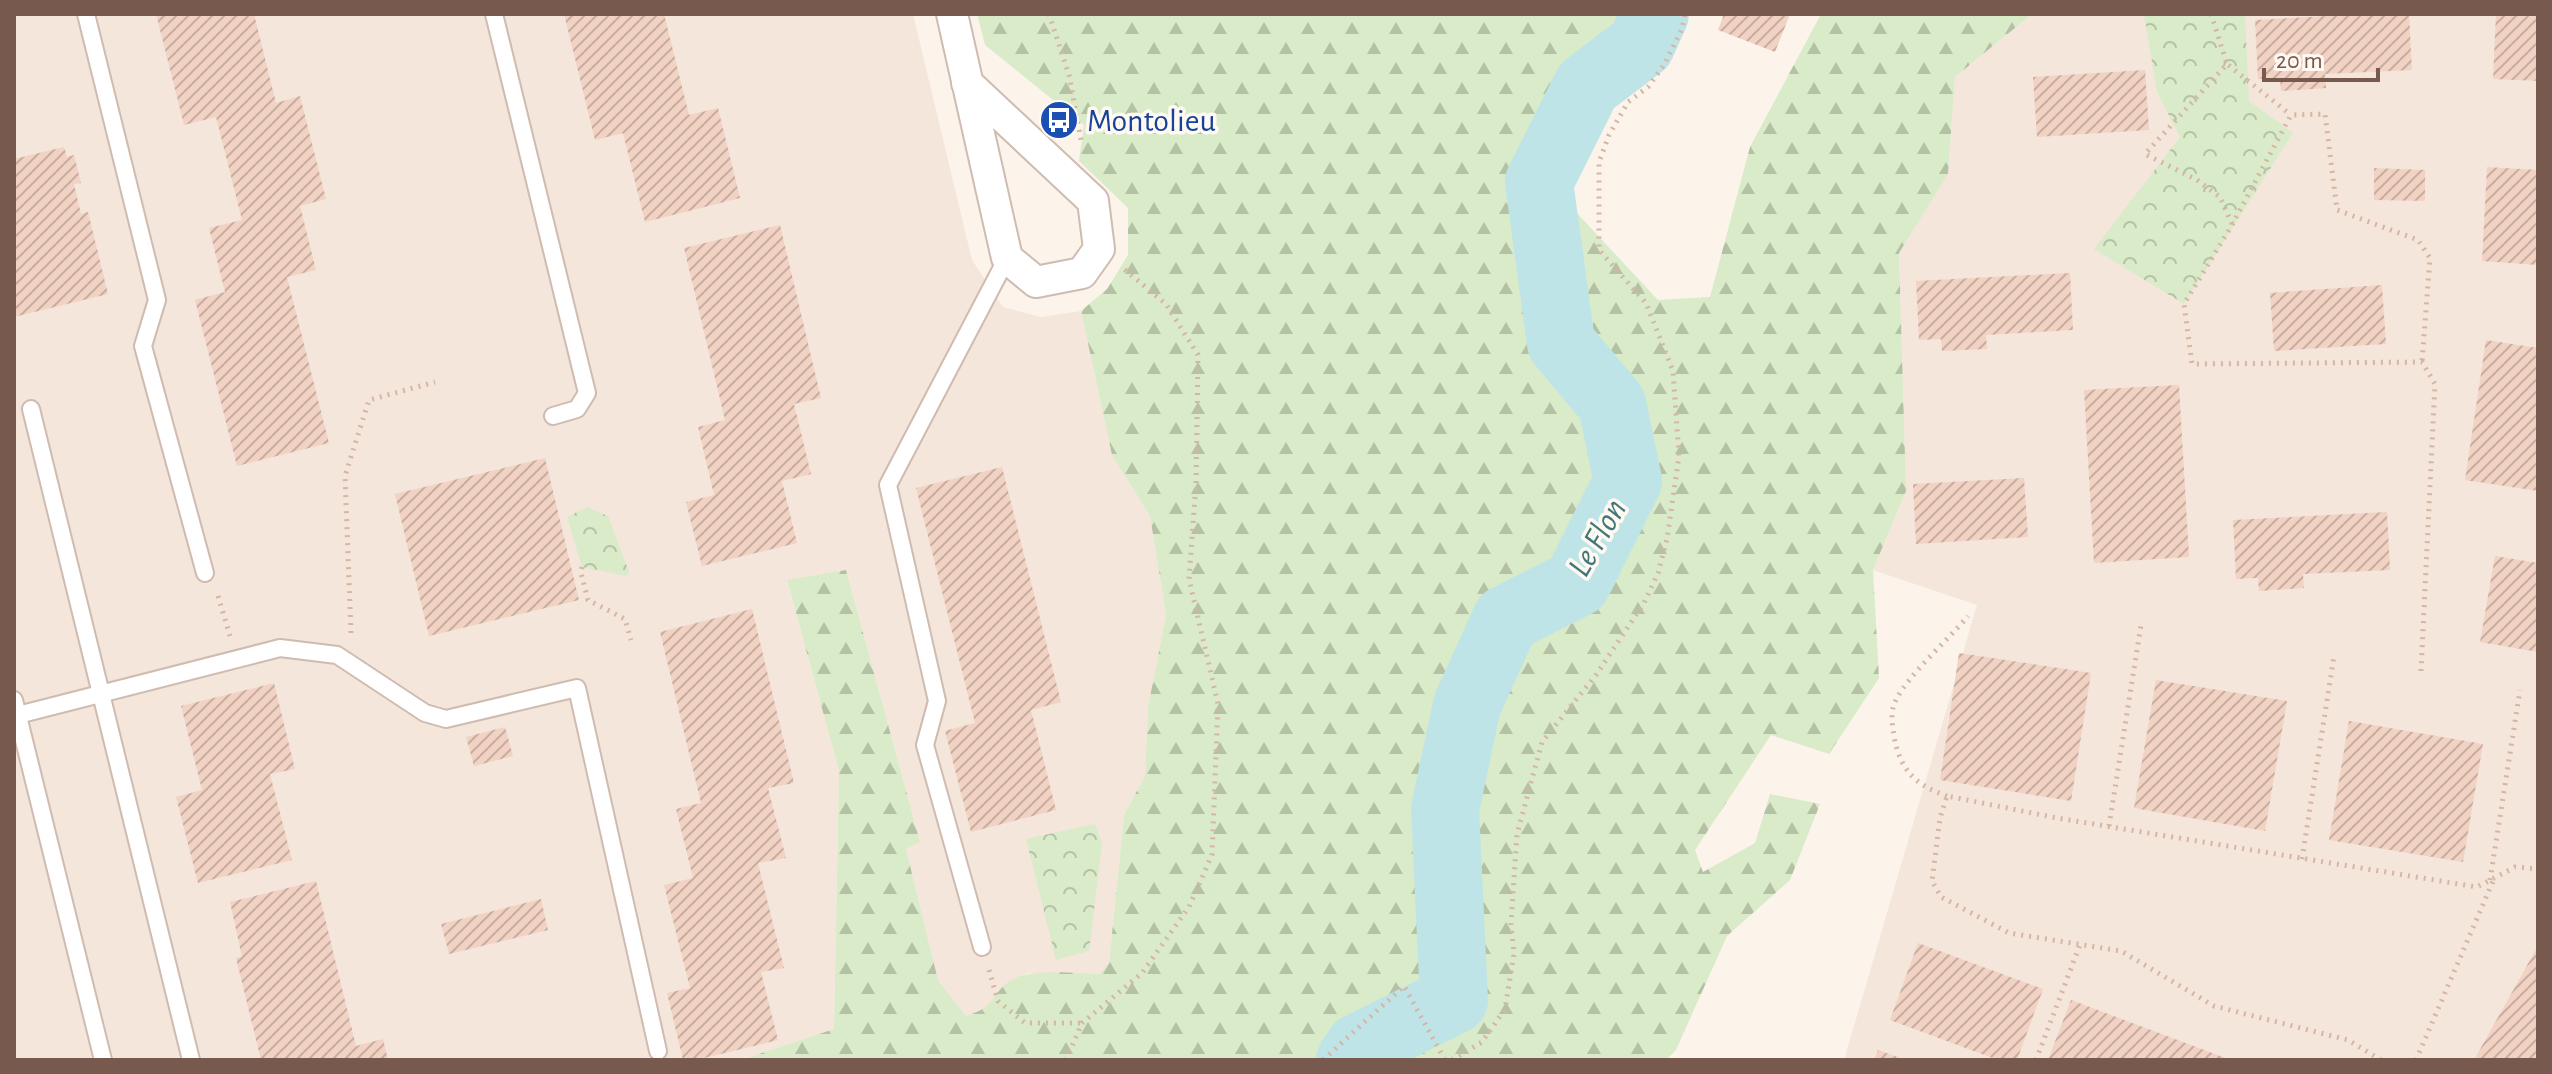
<svg xmlns="http://www.w3.org/2000/svg" width="2552" height="1074" viewBox="0 0 2552 1074" font-family="'Alegreya Sans',sans-serif">
<defs>
<pattern id="forest-firs" width="22" height="20" patternUnits="userSpaceOnUse" patternTransform="scale(2)"><rect width="22" height="20" fill="#d9ebc9"/><path d="M5 1l3.5 6h-7zM16 11l3.5 6h-7z" fill="#b5c1a5"/></pattern>
<pattern id="park-crowns" width="20" height="18" patternUnits="userSpaceOnUse" patternTransform="scale(2)"><rect width="20" height="18" fill="#d9ebc9"/><path d="M2 6a3 3 0 1 1 6 0M12 15a3 3 0 1 1 6 0" fill="none" stroke="#b5c1a5"/></pattern>
<pattern id="building-hatch" width="6" height="6" patternUnits="userSpaceOnUse" patternTransform="scale(2)"><rect width="6" height="6" fill="#f2d2c3"/><path d="M-1 1l2-2M0 6l6-6M5 7l2-2" fill="none" stroke="#c9ada1"/></pattern>
</defs>
<rect width="100%" height="100%" fill="#fcf4eb"/>
<g fill="#f4e6da">
<path d="M14,14H913L972,260L1003,307L1041,317L1081,311L1112,455L1150,516L1166,615L1148,707L1145,776L1124,815L1109,963L1101,974L1028,973L1009,982L987,1009L966,1016L938,980L906,849L920,842L846,570L787,581L839,771L834,1029L741,1060H14Z"/>
<path d="M2032,14H2538V1060H1844L1977,605L1873,570L1906,491L1899,253L1948,173L1955,77Z"/>
</g>
<path fill="url(#forest-firs)" d="M977,14H1632L1564,136L1575,211L1658,300L1710,297L1750,147L1821,14H2032L1955,77L1948,174L1899,253L1906,491L1873,570L1879,678L1829,754L1771,735L1695,850L1703,872L1755,843L1770,794L1820,804L1790,880L1727,936L1676,1050L1666,1060H741L834,1029L839,771L787,580L846,570L920,842L906,849L938,980L966,1016C995,1007 989,998 1008,982C1028,967 1076,974 1100,974L1109,963L1124,815L1145,776L1148,707L1166,615L1150,516L1112,455L1081,311L1107,289L1128,255V208L1079,161L1084,125L985,45Z"/>
<g fill="url(#park-crowns)">
<path d="M2144,14H2245L2249,101L2293,133L2184,304L2094,249L2180,137L2157,92Z"/>
<path d="M587,507L608,516L629,572L627,576L582,567L567,517Z"/>
<path d="M1095,824L1102,844L1089,951L1056,960L1026,839Z"/>
</g>
<g fill="none" stroke-linecap="round" stroke-linejoin="round">
<path stroke="#bfe4e7" stroke-width="68" d="M1350,1060L1359,1047L1454,1000L1445,809L1467,705L1506,619L1577,583L1628,481L1612,404L1561,343L1539,182L1587,86L1641,45L1655,14"/>
</g>
<g fill="url(#building-hatch)">
<path d="M156,14H254L276,103L300,96L326,199L300,206L316,270L287,277L329,443L237,466L195,300L225,292L209,228L242,220L216,117L184,125Z"/>
<path d="M564,14H664L689,115L718,108L740,198L645,222L623,133L595,140Z"/>
<path d="M1724,14H1790L1775,52L1718,30Z"/>
<path d="M2364,14H2409L2412,70L2325,74L2326,88L2281,91L2280,78L2258,79L2255,20Z"/>
<path d="M2496,14H2538V81L2493,79Z"/>
<path d="M2145,70L2149,130L2037,137L2033,77Z"/>
<path d="M64,147L67,157L74,155L81,183L74,184L81,214L88,212L108,294L14,317V159Z"/>
<path d="M2487,167L2538,170V265L2482,261Z"/>
<path d="M2374,168L2425,170V201L2374,200Z"/>
<path d="M780,225L821,398L794,404L811,474L782,481L797,543L702,566L686,502L714,495L698,427L725,420L684,248Z"/>
<path d="M2070,273L2073,330L1986,335L1987,349L1942,351L1941,339L1919,340L1916,281Z"/>
<path d="M2382,285L2386,344L2274,351L2270,293Z"/>
<path d="M2486,340L2538,348V491L2465,480Z"/>
<path d="M2179,385L2189,557L2094,563L2084,390Z"/>
<path d="M545,458L579,600L429,636L395,494Z"/>
<path d="M1002,467L1061,702L1031,710L1056,810L971,832L945,731L975,723L916,488Z"/>
<path d="M2024,478L2028,537L1916,544L1913,484Z"/>
<path d="M2387,512L2390,570L2303,574L2304,588L2259,591L2258,578L2236,579L2233,520Z"/>
<path d="M2495,556L2538,563V652L2480,642Z"/>
<path d="M752,609L794,783L768,788L786,858L758,863L784,968L761,972L778,1040L696,1060H683L667,993L690,988L664,885L693,878L676,809L701,803L660,632Z"/>
<path d="M1959,653L2091,673L2071,801L1940,780Z"/>
<path d="M2156,680L2287,701L2265,831L2134,808Z"/>
<path d="M274,683L295,769L270,774L292,860L198,883L176,797L202,790L181,706Z"/>
<path d="M2349,721L2483,744L2463,862L2329,840Z"/>
<path d="M505,727L513,756L474,766L466,737Z"/>
<path d="M316,881L356,1046L383,1039L388,1060H261L236,958L242,957L230,902Z"/>
<path d="M541,899L548,930L449,954L441,924Z"/>
<path d="M1918,943L2043,989L2017,1060H1998L1890,1020Z"/>
<path d="M2538,946V1060H2474Z"/>
<path d="M2071,1000L2231,1060H2048Z"/>
<path d="M1878,1050L1906,1060H1874Z"/>
</g>
<g fill="none" stroke-linecap="round" stroke-linejoin="round">
<defs>
<g id="lane">
<path d="M86,14L157,300L143,346L205,573"/>
<path d="M494,14L587,393L577,409L553,416"/>
<path d="M31,409L191,1060"/>
<path d="M14,700L103,1060"/>
<path d="M18,715L280,648L337,655L425,713L446,719L577,688L658,1051"/>
<path d="M982,947L925,745L937,701L888,485L1007,258"/>
</g>
<path id="street" d="M952,14L1007,258L1036,282L1082,273L1099,249L1093,201L967,83"/>
</defs>
<use href="#lane" stroke="#cfbbb0" stroke-width="20"/>
<use href="#street" stroke="#cfbbb0" stroke-width="34"/>
<g stroke="#d7b5a5" stroke-width="5" stroke-dasharray="2 6" stroke-linecap="butt">
<path d="M1049,14L1069,75L1082,145"/>
<path d="M2211,14L2227,64"/>
<path d="M2232,224L2220,197L2197,180L2145,154L2227,64L2291,115"/>
<path d="M582,567L581,573L588,600L625,619L631,640"/>
<path d="M218,596L230,636"/>
<path d="M351,633L345,476L369,400L435,382"/>
<path d="M2421,671L2435,384L2422,362L2192,364L2184,304L2232,225L2291,115L2325,114L2337,210L2418,240L2430,258L2422,362"/>
<path d="M1947,796C1915,785 1900,770 1894,736C1892,724 1890,711 1896,700C1908,675 1949,639 1968,616"/>
<path d="M2109,826L2141,625"/>
<path d="M2302,859L2334,656"/>
<path d="M2490,880L2520,690"/>
<path d="M989,970L998,1001L1025,1023H1082"/>
<path d="M1066,1060L1082,1023L1142,973L1189,907L1212,855L1218,704L1189,579L1196,484L1198,355L1166,304L1124,269"/>
<path d="M1323,1060L1404,986L1445,1060"/>
<path d="M1452,1060L1482,1042L1505,1009L1514,954L1511,924L1517,834L1542,742L1596,675L1644,603L1658,573L1667,539L1679,456L1673,371L1646,303L1599,250V162L1609,135L1628,102L1648,87L1664,65L1682,29L1685,14"/>
<path d="M2036,1060L2080,945"/>
<path d="M2381,1060L2348,1040L2214,1006L2121,951L2009,933L1941,897L1932,881L1940,818L1947,796L2057,818L2477,887L2515,867L2538,869"/>
<path d="M2416,1060L2494,879"/>
</g>
<use href="#lane" stroke="#fff" stroke-width="16"/>
<use href="#street" stroke="#fff" stroke-width="30"/>
</g>
<defs>
<symbol id="bus-disc" viewBox="-11 -11 22 22"><circle r="9.5" fill="#1a4fb4" stroke="#fff9f2"/><path d="M-5-6H5V4H4V6H2V4H-2V6H-4V4H-5ZM-3.5-4V0h7V-4ZM-3.5 1.2v1.5H-2V1.2ZM2 1.2v1.5H3.5V1.2Z" fill="#fff"/></symbol>
</defs>
<g fill-rule="evenodd">
<use href="#bus-disc" x="1037" y="98" width="44" height="44"/>
</g>
<g text-anchor="middle" stroke-width="7" stroke-linejoin="round" paint-order="stroke">
<g font-size="32" fill="#164399" stroke="#fff9f2" text-anchor="start">
<text x="1087" y="131">Montolieu</text>
</g>
<g font-size="34" font-style="italic" fill="#40777c" stroke="#fff9f2">
<text transform="translate(1596 537) rotate(-60)" y="12">Le Flon</text>
</g>
</g>
<rect width="2552" height="1074" fill="none" stroke="#78594e" stroke-width="32"/>
<path d="M2264 68v12h114v-12" fill="none" stroke="#78594e" stroke-width="4"/>
<text x="2276" y="68" font-size="24" fill="#78594e" stroke="#fff9f2" stroke-width="6" paint-order="stroke">20 m</text>
</svg>
